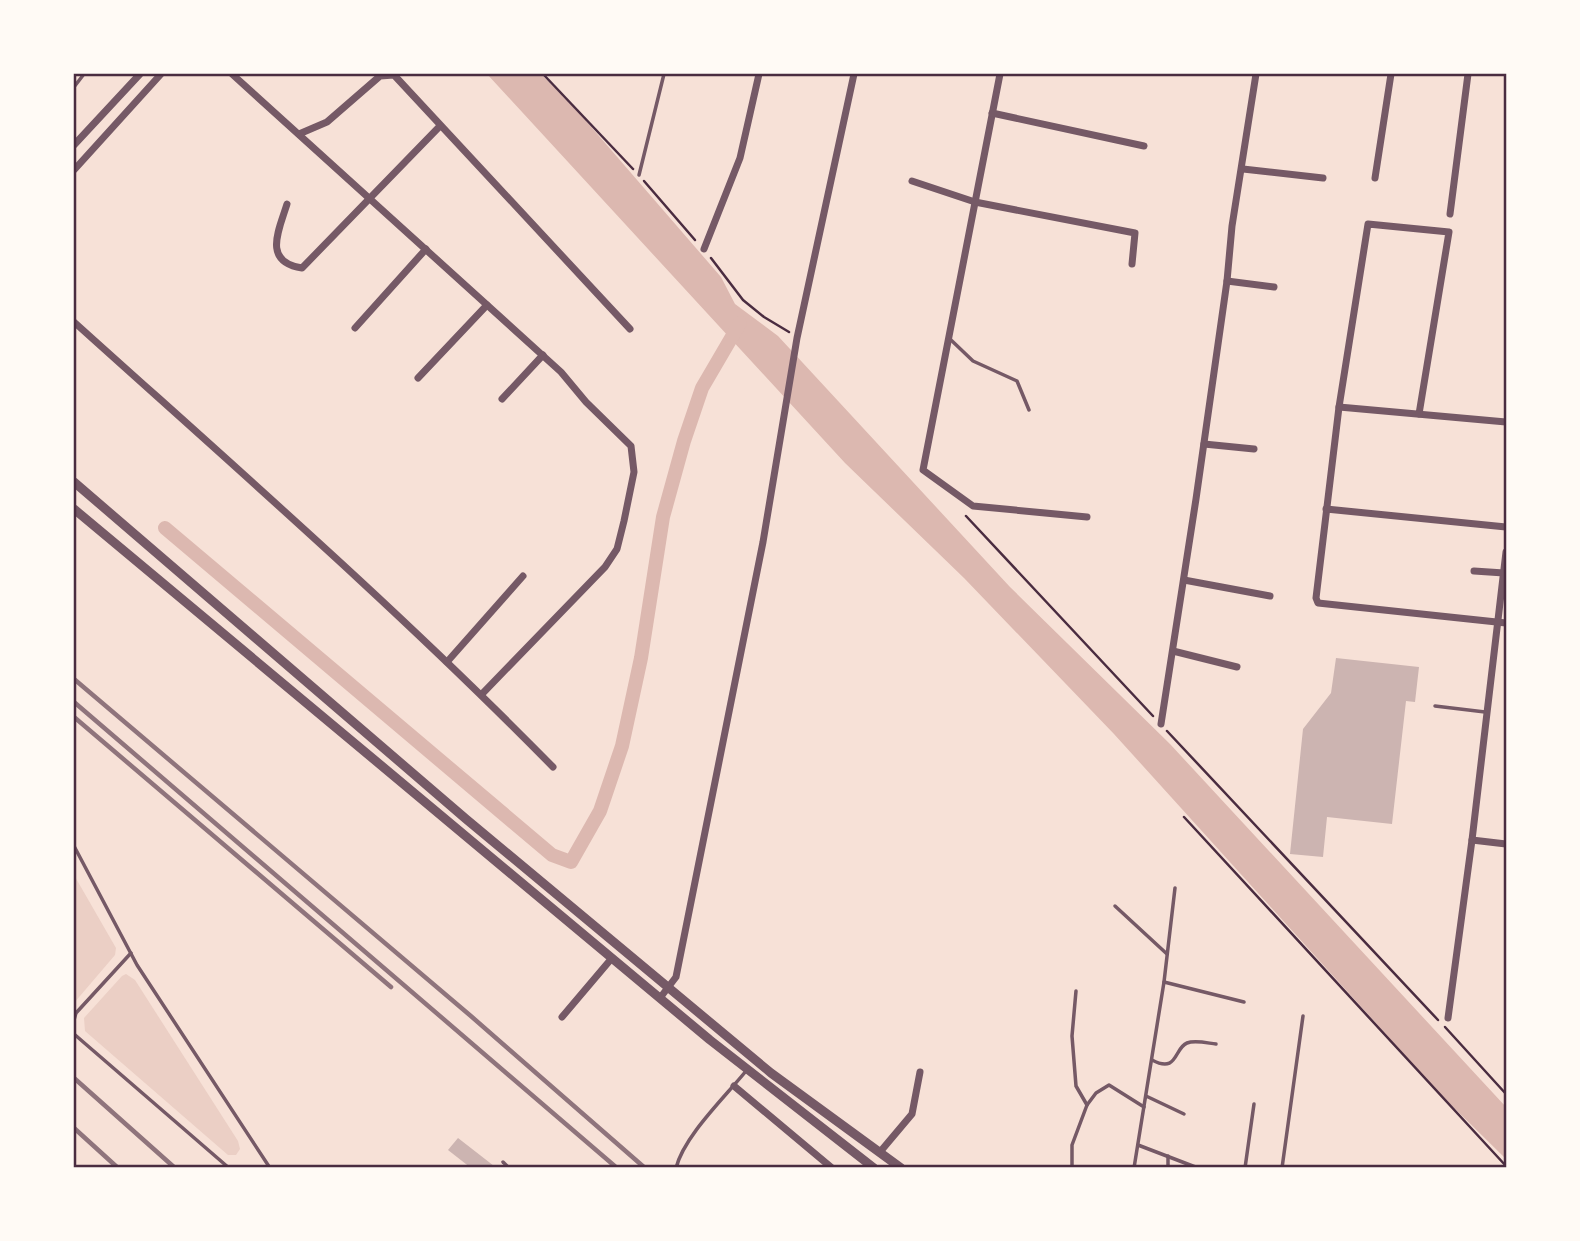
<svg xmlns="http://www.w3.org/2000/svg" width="1580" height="1241" viewBox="0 0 1580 1241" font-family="'Space Grotesk',sans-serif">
<rect width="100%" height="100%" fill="#f7e1d7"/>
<g fill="#ebcfc5">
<path d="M74,875L116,948L115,955L74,1003Z"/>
<path d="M126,974L135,980L238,1141L240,1149L236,1155H228L85,1031L84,1018L122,976Z"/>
</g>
<path fill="#dcb8b0" d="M487,74H541L580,114L721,277L735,304L778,336L1010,587L1170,744L1506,1107V1159L1442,1096L1114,734L964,578L845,463Z"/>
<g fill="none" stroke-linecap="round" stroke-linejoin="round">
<path stroke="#dcb8b0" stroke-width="14" d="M165,528L552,855L571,862L600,811L622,746L641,658L663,517L684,441L702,388L740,323"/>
</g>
<g fill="#ccb4b1">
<path d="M1336,658L1419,667L1415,702L1406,701L1392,824L1327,817L1323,857L1290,854L1303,729L1331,693Z"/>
<path d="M458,1138L494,1166L492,1168H471L448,1150Z"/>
</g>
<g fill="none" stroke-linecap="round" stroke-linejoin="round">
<g stroke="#4a2c40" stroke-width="2.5">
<path d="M543,74L633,169"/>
<path d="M644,181L695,240"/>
<path d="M711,258L743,300L764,317L789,332"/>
<path d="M966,516L1153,716"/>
<path d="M1167,731L1438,1020"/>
<path d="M1184,817L1506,1166"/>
<path d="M1445,1027L1506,1094"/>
</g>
<g stroke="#755966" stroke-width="3.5">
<path d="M74,87L84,74"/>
<path d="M639,175L664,74"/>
<path d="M951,340L973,361L1017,381L1029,410"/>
<path d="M1435,706L1485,712"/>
<path d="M74,846L137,965L270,1168"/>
<path d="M1115,906L1167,954"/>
<path d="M1164,982L1244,1002"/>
<path d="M1076,991L1072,1036L1076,1086L1087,1105"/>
<path d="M74,1020L76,1013L131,953"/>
<path d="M74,1034L229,1168"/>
<path d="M1152,1060C1178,1074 1174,1048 1187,1043C1195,1040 1207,1043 1216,1044"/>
<path d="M1146,1096L1184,1114"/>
<path d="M1138,1145L1198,1168"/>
<path d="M503,1162L509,1168"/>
<path d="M676,1168C684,1136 725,1097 746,1071"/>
<path d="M1072,1168V1145L1087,1105L1096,1093L1109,1085L1144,1107"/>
<path d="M1134,1168L1164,982L1175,888"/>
<path d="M1168,1168V1156"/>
<path d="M1245,1168L1254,1104"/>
<path d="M1282,1168L1303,1016"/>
</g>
<g stroke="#755966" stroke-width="7">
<path d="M232,74L561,372L586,402L631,446L634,472L624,521L617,549L605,567L482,694"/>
<path d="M1000,74L923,470L973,506L1087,517"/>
<path d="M992,113L1144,146"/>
<path d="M299,134L327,122L380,76L394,75L630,329"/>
<path d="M74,145L140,74"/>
<path d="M1243,169L1323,178"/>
<path d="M74,170L161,74"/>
<path d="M1375,178L1391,74"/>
<path d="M912,181L975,202L1135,233L1132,264"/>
<path d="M287,204C279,230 262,262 302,268L440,126"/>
<path d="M1450,214L1468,74"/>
<path d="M704,249L740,158L759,74"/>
<path d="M1227,281L1274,287"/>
<path d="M74,322C236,468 400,611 553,767"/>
<path d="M355,328L426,249"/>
<path d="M418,378L487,305"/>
<path d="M502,399L543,355"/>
<path d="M1339,407L1506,422"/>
<path d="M1419,414L1449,232L1368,224L1339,407L1316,598L1318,603L1506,623"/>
<path d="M1204,444L1254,449"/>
<path d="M1326,509L1506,527"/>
<path d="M1474,571L1504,573"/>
<path d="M1184,580L1270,596"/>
<path d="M1173,651L1237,667"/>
<path d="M447,662L523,576"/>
<path d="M1161,724L1196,499L1227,281L1232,226L1256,74"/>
<path d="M1472,840L1506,844"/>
<path d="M660,998L676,977L763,542L797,338L854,74"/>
<path d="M562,1017L612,958"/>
<path d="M1448,1018L1472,840L1506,552"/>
<path d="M734,1086L832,1168"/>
<path d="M880,1152L912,1114L920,1072"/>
</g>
<g stroke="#755966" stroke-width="9">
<path d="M74,482L466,819L771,1073L901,1168"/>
<path d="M74,509L710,1040L874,1168"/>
</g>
<g stroke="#8f747c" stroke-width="4.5">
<path d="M74,679L472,1017L645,1168"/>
<path d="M74,702L617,1168"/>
<path d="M74,717L391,987"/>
<path d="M74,1078L175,1168"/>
<path d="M74,1128L118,1168"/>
</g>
</g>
<rect width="1580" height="1241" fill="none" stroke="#fffaf5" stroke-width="150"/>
<rect x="75" y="75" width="1430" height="1091" fill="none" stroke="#4a2c40" stroke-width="2.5"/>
</svg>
